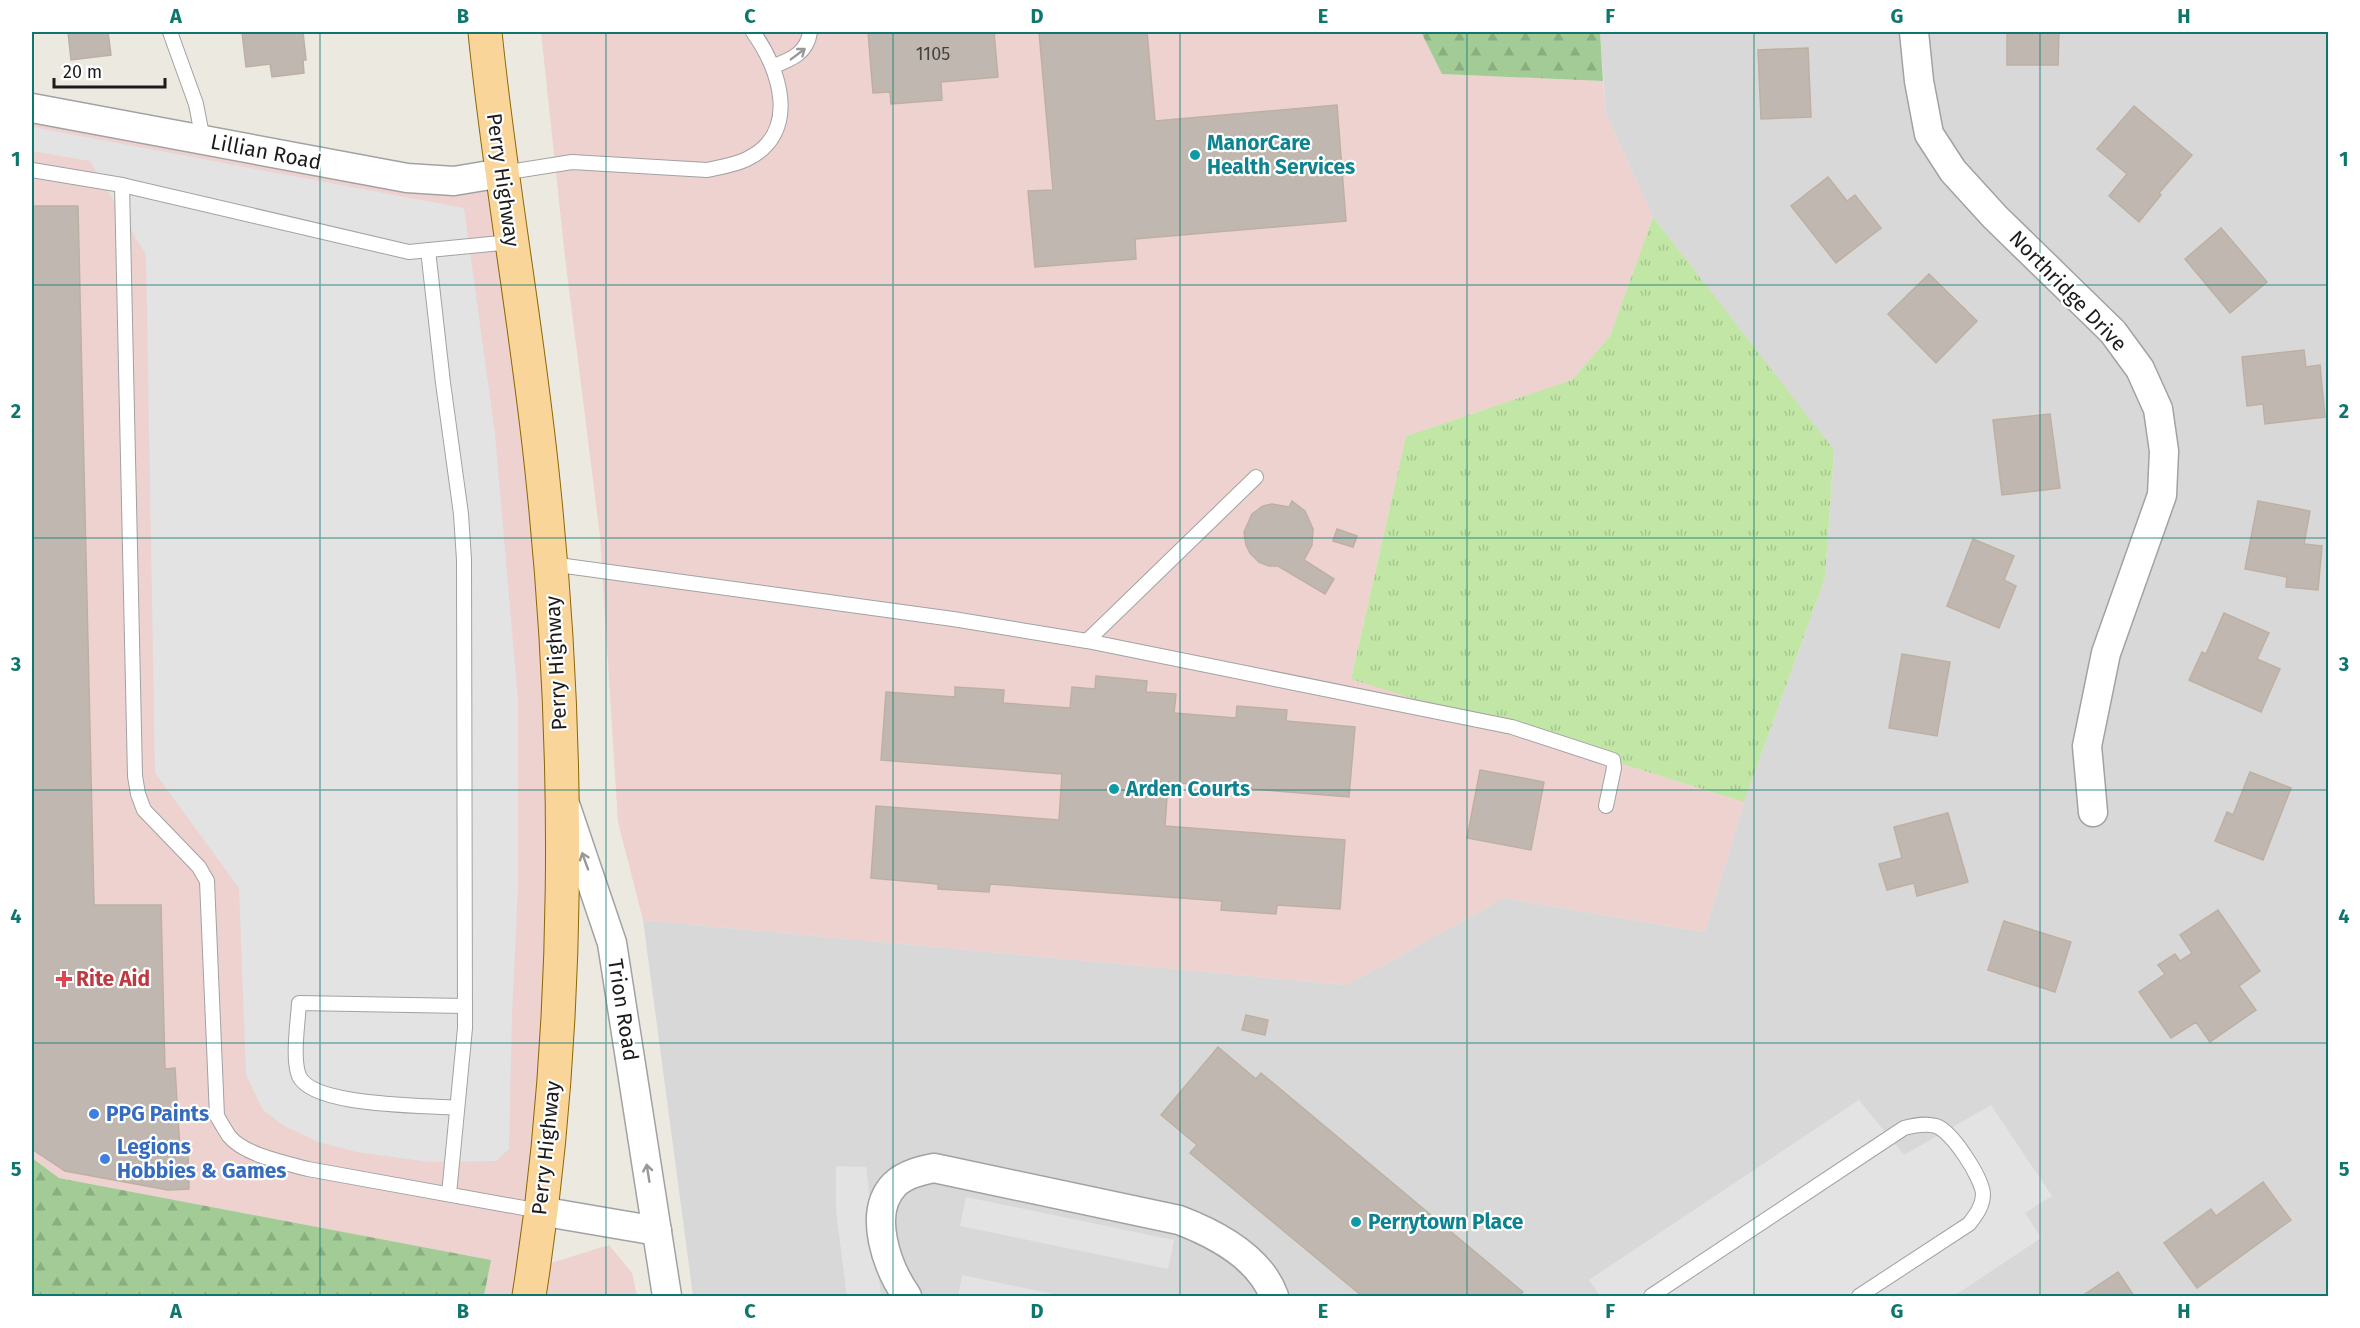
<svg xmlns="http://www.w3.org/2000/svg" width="2360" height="1328" viewBox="0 0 2360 1328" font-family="'Fira Sans',sans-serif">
<defs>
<pattern id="grass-tufts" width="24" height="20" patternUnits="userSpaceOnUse" patternTransform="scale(1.5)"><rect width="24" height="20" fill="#c2e6a6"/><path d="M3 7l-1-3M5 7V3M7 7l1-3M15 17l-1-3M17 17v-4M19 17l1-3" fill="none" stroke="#a6c58e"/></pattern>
<pattern id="forest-firs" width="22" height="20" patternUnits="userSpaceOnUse" patternTransform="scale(1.5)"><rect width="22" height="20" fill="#a2cb96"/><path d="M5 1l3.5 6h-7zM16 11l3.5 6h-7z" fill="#8bae81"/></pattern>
</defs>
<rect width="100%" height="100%" fill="#ece9e0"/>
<path fill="#d9d8d8" d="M1600,32H2328V1296H693L643,920L1347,985L1504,898L1705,932L1744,802L1825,578L1834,451L1653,217L1606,114Z"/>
<g fill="#edd2cf">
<path d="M541,32H1421L1443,74L1603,81L1606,114L1653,217L1610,336L1572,380L1406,436L1351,678L1744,802L1705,932L1504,898L1347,985L643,920L618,822L600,536L565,257Z"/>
<path d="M32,108L407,178L502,173L558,683L535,1268L609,1245L632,1273L637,1296H484L491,1260L59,1178L32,1158Z"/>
</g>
<path fill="url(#grass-tufts)" d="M1653,217L1834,450L1825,578L1744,802L1351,679L1406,436L1572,380L1610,336Z"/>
<g fill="url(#forest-firs)">
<path d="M1421,32H1600L1603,81L1442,74Z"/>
<path d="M32,1158L59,1178L491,1260L484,1296H32Z"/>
</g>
<g fill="#e3e3e3">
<path d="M32,127L464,208L495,434L518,700V886L512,1017L509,1149L496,1161L429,1162L356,1152L316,1141L284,1126L263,1110L246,1075L239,888L155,773L146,255L90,161L32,151Z"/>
<path d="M1859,1100L1904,1155L1991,1105L2052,1196L2025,1213L2041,1238L1954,1296H1600L1589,1280Z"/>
<path d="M836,1166L866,1167L881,1296H847L836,1211Z"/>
<path d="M966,1197L1174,1240L1168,1269L960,1226Z"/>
<path d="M962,1275L1063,1296H958Z"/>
</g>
<g fill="#c0b8b0" stroke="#bdb0a3" stroke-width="1.5">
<path d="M68,32H108L111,55L71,60Z"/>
<path d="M242,32H303L306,60H303L304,73L272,77L270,64L246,67Z"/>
<path d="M868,32H994L998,77L941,82L942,100L891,104L890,92L873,93Z"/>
<path d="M1039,32H1147L1155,121L1337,105L1346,221L1135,239L1136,259L1035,267L1028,191L1053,190Z"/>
<path d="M2007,32H2059L2058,65H2007Z"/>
<path d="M1808,48L1811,117L1761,119L1758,50Z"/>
<path d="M2134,106L2192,155L2159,193L2161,195L2139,222L2109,196L2127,174L2097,149Z"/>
<path d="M1828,177L1847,201L1855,195L1881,228L1836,263L1791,206Z"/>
<path d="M32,206H78L94,905H161L165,1069L175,1068L180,1150L188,1152L189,1189L168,1190L65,1171L32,1149Z"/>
<path d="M2221,228L2267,282L2230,313L2185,259Z"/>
<path d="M1929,274L1977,321L1936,363L1888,314Z"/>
<path d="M2304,350L2306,367L2320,365L2325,417L2265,424L2263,404L2247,406L2242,357Z"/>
<path d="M2050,414L2060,488L2002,495L1993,420Z"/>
<path d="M1292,501L1305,511L1313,529L1312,545L1304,560L1334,579L1325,594L1278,566H1269L1259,562L1250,553L1246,545L1244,532L1252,514L1263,506L1272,504L1289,507Z"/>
<path d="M2258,501L2310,511L2304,544L2322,546L2318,590L2286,587L2287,577L2245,569Z"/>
<path d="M1337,529L1357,536L1353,547L1333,541Z"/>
<path d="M1973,539L2014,556L2004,580L2016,586L1999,628L1947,606Z"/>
<path d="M2224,613L2269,633L2257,659L2280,669L2261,712L2189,680L2202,652L2206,654Z"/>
<path d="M1902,654L1950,662L1937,736L1889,728Z"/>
<path d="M1096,676L1147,681L1146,692L1176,694L1174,713L1236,718L1237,706L1287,710L1286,721L1355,727L1349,797L1168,782L1165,826L1345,840L1340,909L1277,905L1276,914L1221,910L1222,901L990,884L989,892L938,889V884L871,878L876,806L1059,820L1062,774L881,760L886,692L955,697V687L1004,690L1003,703L1070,708L1072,687L1095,689Z"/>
<path d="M1480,770L1544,782L1531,850L1467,838Z"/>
<path d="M2250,772L2291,788L2263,860L2215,841L2227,812L2233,815Z"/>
<path d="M1948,813L1968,882L1917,896L1914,883L1887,890L1879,864L1902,858L1894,827Z"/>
<path d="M2218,910L2260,971L2239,986L2256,1010L2210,1042L2196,1022L2171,1038L2139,992L2165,974L2158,965L2175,954L2180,961L2192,953L2180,935Z"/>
<path d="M2004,921L2071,942L2055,992L1988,970Z"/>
<path d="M1246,1015L1268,1020L1265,1035L1242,1030Z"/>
<path d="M1218,1047L1256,1079L1261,1073L1523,1292L1521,1294L1524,1296H1362L1190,1153L1197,1145L1161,1115Z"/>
<path d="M2263,1182L2291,1220L2197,1288L2164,1243L2211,1209L2216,1216Z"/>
<path d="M2118,1272L2134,1296H2082Z"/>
</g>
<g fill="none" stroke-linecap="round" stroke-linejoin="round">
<defs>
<g id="lane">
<path d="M170,32L196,104L203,140"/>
<path d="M774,66C792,59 807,53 810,32"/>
<path d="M32,170L122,185L409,252L511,242"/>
<path d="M502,173L572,162L707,170C721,167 735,165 747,159C801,133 780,69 753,32"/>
<path d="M122,185L135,776L138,794L144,810L199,867L207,881L217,1116C221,1123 225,1130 229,1136C244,1155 286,1163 308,1169L540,1211"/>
<path d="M428,250L443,383L461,514L464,560L465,1028L449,1194"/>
<path d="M551,564L953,619L1087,641L1512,727L1613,760L1614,768L1606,806"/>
<path d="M1087,641L1256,477"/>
<path d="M457,1108C425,1105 313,1107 299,1076C292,1058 298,1022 299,1003L465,1006"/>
<path d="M1651,1296L1904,1128C1915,1125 1925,1123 1936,1126C1952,1131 1982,1178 1983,1194C1983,1206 1976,1215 1969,1224L1859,1296"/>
</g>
<g id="street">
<path d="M1914,32L1919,81L1929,134L1953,171L1995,217L2113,332L2140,369L2158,409L2164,451L2162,495L2106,653L2087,746L2093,812"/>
<path d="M32,108L407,178L454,181L502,173"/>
<path d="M566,807L612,943L667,1296"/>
<path d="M540,1211L657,1231"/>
<path d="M907,1296C888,1269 866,1213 895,1184C906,1174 920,1171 934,1168L1179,1220C1216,1234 1260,1258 1274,1296"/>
</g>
<path id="primary" d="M485,32C500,182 528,331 543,481C571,749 571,1030 529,1296"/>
</defs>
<use href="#lane" stroke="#a2a2a2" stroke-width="16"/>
<use href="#street" stroke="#a2a2a2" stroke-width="31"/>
<use href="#primary" stroke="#8d6704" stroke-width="35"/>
<use href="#lane" stroke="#fff" stroke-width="14"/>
<use href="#street" stroke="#fff" stroke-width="28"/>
<use href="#primary" stroke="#f9d599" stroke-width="33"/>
</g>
<defs><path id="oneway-shaft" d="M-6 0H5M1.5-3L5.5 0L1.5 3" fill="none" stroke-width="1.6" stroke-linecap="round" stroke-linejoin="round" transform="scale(1.5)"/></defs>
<g stroke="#989898">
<use href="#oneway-shaft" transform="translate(798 54) rotate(-37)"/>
<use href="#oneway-shaft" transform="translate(585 861) rotate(-110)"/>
<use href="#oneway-shaft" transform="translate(648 1173) rotate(-99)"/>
</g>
<path fill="none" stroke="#0f766e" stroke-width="1.5" stroke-opacity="0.55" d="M320,32V1296M606,32V1296M893,32V1296M1180,32V1296M1467,32V1296M1754,32V1296M2040,32V1296M32,285H2328M32,538H2328M32,790H2328M32,1043H2328"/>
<g fill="#0f9aa8" stroke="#fff" stroke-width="2">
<circle cx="1195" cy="155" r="6"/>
<circle cx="1114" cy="789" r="6"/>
<circle cx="1356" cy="1222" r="6"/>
</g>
<path fill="#e0444e" stroke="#fff" stroke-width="2" d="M61 970h6v6h6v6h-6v6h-6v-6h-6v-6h6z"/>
<g fill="#3f7fe0" stroke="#fff" stroke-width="2">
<circle cx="94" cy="1114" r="6"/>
<circle cx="105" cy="1159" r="6"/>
</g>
<g text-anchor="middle" stroke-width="4.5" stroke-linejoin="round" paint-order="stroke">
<g font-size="18" fill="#444240">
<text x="933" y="60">1105</text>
</g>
<g font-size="21" font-weight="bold" fill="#0d838f" stroke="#fff" text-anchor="start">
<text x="1207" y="150">ManorCare<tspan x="1207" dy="24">Health Services</tspan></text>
<text x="1126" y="796">Arden Courts</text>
<text x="1368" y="1229">Perrytown Place</text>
</g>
<g font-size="21" fill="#1b1b1b" stroke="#fff">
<text transform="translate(266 152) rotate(11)" y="7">Lillian Road</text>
<text transform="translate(503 180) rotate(82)" y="7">Perry Highway</text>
<text transform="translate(2068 291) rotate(46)" y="7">Northridge Drive</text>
<text transform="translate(556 663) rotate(-93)" y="7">Perry Highway</text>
<text transform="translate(623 1010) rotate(81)" y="7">Trion Road</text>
<text transform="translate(546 1148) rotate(-84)" y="7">Perry Highway</text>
</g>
<g font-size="21" font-weight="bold" fill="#be3a42" stroke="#fff" text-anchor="start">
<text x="76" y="986">Rite Aid</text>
</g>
<g font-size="21" font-weight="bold" fill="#366cbe" stroke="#fff" text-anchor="start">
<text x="106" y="1121">PPG Paints</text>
<text x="117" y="1154">Legions<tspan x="117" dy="24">Hobbies &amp; Games</tspan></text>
</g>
</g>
<rect width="2360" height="1328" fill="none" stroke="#ffffff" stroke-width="66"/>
<path d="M54 78v9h111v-9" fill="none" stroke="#1b1b1b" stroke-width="3"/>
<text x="63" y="78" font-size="18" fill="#1b1b1b" stroke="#ffffff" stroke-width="4.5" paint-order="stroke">20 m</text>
<rect x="33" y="33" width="2294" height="1262" fill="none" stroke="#0f766e" stroke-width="2"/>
<g font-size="20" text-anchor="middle" font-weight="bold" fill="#0f766e">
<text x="176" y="23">A</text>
<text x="463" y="23">B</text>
<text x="750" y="23">C</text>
<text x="1037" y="23">D</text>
<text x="1323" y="23">E</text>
<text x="1610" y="23">F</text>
<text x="1897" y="23">G</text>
<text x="2184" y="23">H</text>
<text x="16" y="166">1</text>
<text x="2344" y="166">1</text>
<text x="16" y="418">2</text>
<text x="2344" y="418">2</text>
<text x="16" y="671">3</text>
<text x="2344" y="671">3</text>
<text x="16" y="923">4</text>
<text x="2344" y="923">4</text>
<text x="16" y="1176">5</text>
<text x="2344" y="1176">5</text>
<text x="176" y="1318">A</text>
<text x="463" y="1318">B</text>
<text x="750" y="1318">C</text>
<text x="1037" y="1318">D</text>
<text x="1323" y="1318">E</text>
<text x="1610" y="1318">F</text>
<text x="1897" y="1318">G</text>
<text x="2184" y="1318">H</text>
</g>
</svg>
